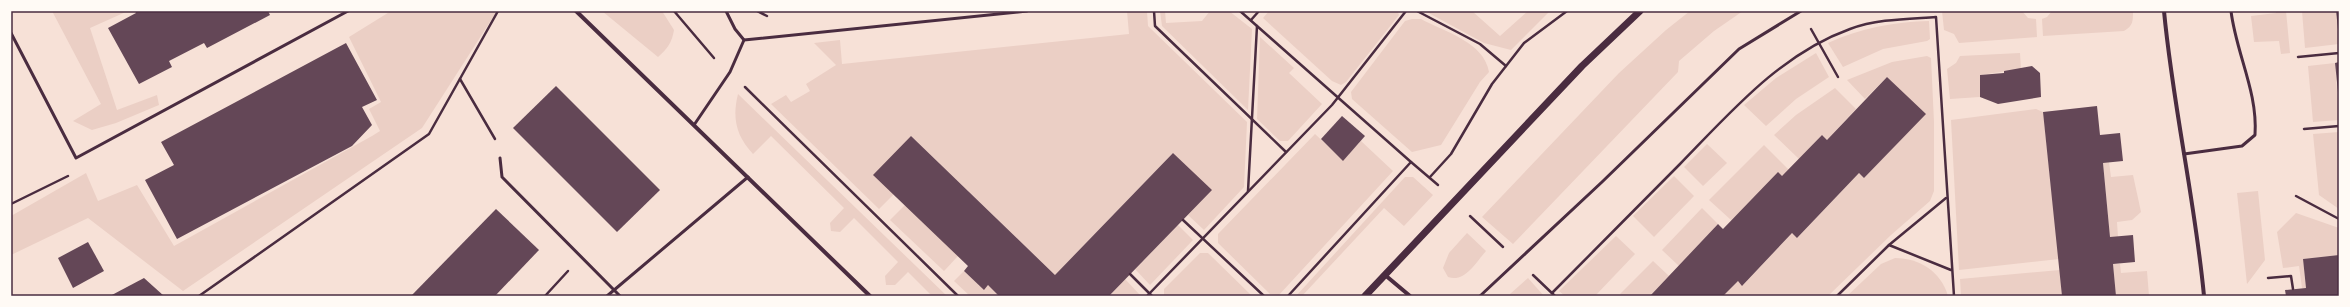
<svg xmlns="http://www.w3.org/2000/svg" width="2350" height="307" viewBox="0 0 2350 307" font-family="'Work Sans',sans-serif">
<rect width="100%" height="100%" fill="#f7e1d7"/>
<g fill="#ebcfc5">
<path d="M52,11H128L90,28L117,110L157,95L159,105L116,123L92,130L73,121L101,104Z"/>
<path d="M391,11H497L422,128L183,291L88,218L11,255V216L86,173L98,201L137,185L174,246L372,136L380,131L369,109L381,102L349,37Z"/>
<path d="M602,11H662L674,30C672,42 668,48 658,57Z"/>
<path d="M1127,11H1147L1148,26L1247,122L1244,187L1204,230L1188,215L1211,190L1173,153L1055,275L911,136L894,194L879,209L771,104L786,95L791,102L810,91L806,84L836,65L814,43L840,40L842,64L1129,34Z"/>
<path d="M1160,11H1165L1166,23L1202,21L1210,11H1229L1252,29L1248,110L1162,26Z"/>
<path d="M1269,11H1388L1398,12L1399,15L1346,82L1341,85L1332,81L1263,18Z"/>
<path d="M1425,11H1472L1500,36L1528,11H1550L1511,50L1484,43Z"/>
<path d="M1690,11H1743L1714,31L1679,61L1678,72L1513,244L1482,217L1619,73L1666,30Z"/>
<path d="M1942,11H2022L2028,18L2036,19L2037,37L1959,43L1954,34L1944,30Z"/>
<path d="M2052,11H2133C2133,21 2133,26 2124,31L2043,36L2042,19L2047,17Z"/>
<path d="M2276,11H2286L2290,53L2281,54L2279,41L2254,42L2251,16L2276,13Z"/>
<path d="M2302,11H2336L2339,44L2305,48Z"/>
<path d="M1412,19H1421C1445,32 1484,42 1489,72L1480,82L1441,145L1412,152L1352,99L1351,92L1405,21Z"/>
<path d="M1929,21L1930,39L1927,41L1883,49L1843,67L1828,43C1860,28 1894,22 1929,21Z"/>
<path d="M1260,37L1294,68L1289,73L1322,104L1288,141H1280L1257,119Z"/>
<path d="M1816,53L1829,77L1796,99L1766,126L1744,105L1776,78Z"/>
<path d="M2020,53L2021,69L1980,75V97L1950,99L1947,69L1956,63L1960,56Z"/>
<path d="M1927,56L1931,58L1934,122V191L1930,201L1891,235L1828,296H1723L1738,281L1743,285L1792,233L1797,238L1859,173L1864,178L1925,114L1887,77L1865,99L1847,80L1892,62Z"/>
<path d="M2335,63L2339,120L2313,122L2308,66Z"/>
<path d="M1835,88L1856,109L1827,140L1822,135L1799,159L1774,135L1796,115Z"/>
<path d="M738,94L947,296H932L908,272L895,285H886L885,276L898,262L854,218L840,232L831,231L830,223L844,208L771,136L753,154C736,136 732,118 738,94Z"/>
<path d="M2036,109L2043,112L2059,259L1959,270L1951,120Z"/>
<path d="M2339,132V209L2319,195L2313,134Z"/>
<path d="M1315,134L1343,160L1361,141L1393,171L1279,295L1270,294L1218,243V234Z"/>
<path d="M1707,144L1727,163L1703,186L1684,167Z"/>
<path d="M1764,145L1789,170L1731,220L1709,200Z"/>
<path d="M2109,162L2111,177L2133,175L2141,212L2132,220L2117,222L2118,237H2110L2103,163Z"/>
<path d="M1674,176L1694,196L1654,237L1633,216Z"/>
<path d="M1405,177H1413L1433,195L1404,226L1384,208L1302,296H1296Z"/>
<path d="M2258,191L2265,260L2247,284L2237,193Z"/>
<path d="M905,205L958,256L944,271L890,220Z"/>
<path d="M1702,208L1718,224L1679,266L1662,250Z"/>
<path d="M2296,213L2339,228V255L2303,259L2306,288H2302L2299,266L2283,268L2277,232Z"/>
<path d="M1178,225L1193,240L1150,285L1135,269Z"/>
<path d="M1467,233L1486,251C1476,262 1465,283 1448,277L1443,268L1449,253Z"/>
<path d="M1616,236L1635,254L1595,296H1565L1559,291Z"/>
<path d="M1200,253H1208L1252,296H1164V289Z"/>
<path d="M1895,258C1920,258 1941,272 1948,296H1847L1881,264Z"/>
<path d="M1653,261L1669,276L1650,296H1622L1620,294Z"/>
<path d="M2113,264H2120L2121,273L2147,271L2149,296H2116Z"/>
<path d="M2060,270L2062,296H1961L1960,279Z"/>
<path d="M964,271L984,290L988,285L999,296H970L954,281Z"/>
<path d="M1528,278L1544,296H1510V294Z"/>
<path d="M1125,279L1140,295L1109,296Z"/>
</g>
<g fill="#644757">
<path d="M135,11H268L270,15L207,48L204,43L169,61L172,67L139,84L108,28L136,13Z"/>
<path d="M2336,11H2339V29H2338Z"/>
<path d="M346,43L377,100L362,107L372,125L352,146L177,239L145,180L174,165L161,142Z"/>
<path d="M2339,62V92H2338L2335,63Z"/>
<path d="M2032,66L2040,73L2041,97L1998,104L1980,97V75L2004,73V71Z"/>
<path d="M1887,77L1926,114L1864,178L1859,173L1797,238L1792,233L1742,286L1738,281L1723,296H1650L1718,224L1723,229L1778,172L1782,176L1822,135L1827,140Z"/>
<path d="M556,86L660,190L617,232L513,128Z"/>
<path d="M2097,106L2100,135L2120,133L2123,161L2103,163L2110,237L2133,235L2135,262L2113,264L2116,296H2062L2043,112Z"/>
<path d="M1342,116L1365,136L1343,161L1321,139Z"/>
<path d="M911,136L1055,275L1173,153L1212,190L1109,296H999L988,285L984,290L964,271L968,266L873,175Z"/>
<path d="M496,209L539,250L495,296H411Z"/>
<path d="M88,242L104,271L73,288L58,258Z"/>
<path d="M2339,255V296H2286L2285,290L2306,288L2303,259Z"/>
<path d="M144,278L164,296H110Z"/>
</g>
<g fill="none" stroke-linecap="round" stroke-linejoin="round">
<g stroke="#4a2c40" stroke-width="2.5">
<path d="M674,11L714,58"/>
<path d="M757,11L767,16"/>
<path d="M1154,11L1155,26L1286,152"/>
<path d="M1240,11L1411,162L1288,296"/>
<path d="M1417,11L1480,44L1506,66"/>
<path d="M1251,20L1259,11"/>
<path d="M1811,29L1838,77"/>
<path d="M2298,57L2339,53"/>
<path d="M460,79L495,139"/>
<path d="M745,87L958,296"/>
<path d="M2304,129L2339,126"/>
<path d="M1411,162L1438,185"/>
<path d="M1430,177L1451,154L1492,84L1524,43L1567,11"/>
<path d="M1248,191L1257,26"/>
<path d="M2296,196L2339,219"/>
<path d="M11,204L68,176"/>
<path d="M1470,216L1503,247"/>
<path d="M1183,220L1264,296"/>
<path d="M1889,245L1951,270"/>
<path d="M1130,274L1152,296"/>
<path d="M1533,275L1555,296"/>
<path d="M2268,278L2291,276L2293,289"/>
<path d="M1552,293C1595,250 1637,207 1680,164C1730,113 1780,54 1850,29C1877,19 1907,19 1936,17L1954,296"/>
<path d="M199,296L429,134L498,11"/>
<path d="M545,296L568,271"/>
<path d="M1147,296L1332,105L1406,11"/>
<path d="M1837,296L1889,245L1946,198"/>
</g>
<g stroke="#4a2c40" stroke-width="3">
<path d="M726,11L735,29L744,40"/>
<path d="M11,33L76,158L348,11"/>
<path d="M694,125L730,72L744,40L1027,11"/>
<path d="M2184,154L2242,146L2255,135C2258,92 2236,53 2231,11"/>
<path d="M500,158L502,177L620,296"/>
<path d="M607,296L748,177"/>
<path d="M1480,296L1602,182L1739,49L1801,11"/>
</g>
<g stroke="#4a2c40" stroke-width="4">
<path d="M576,11L870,296"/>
<path d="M2164,11C2173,107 2195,200 2204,296"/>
<path d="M1385,275L1410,296"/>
</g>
<path stroke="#4a2c40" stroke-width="7" d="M1365,296L1582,66L1640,11"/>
</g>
<rect width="2350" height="307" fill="none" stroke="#fffaf5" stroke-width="24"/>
<rect x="12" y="12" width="2326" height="283" fill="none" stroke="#4a2c40" stroke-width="1.5"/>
</svg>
